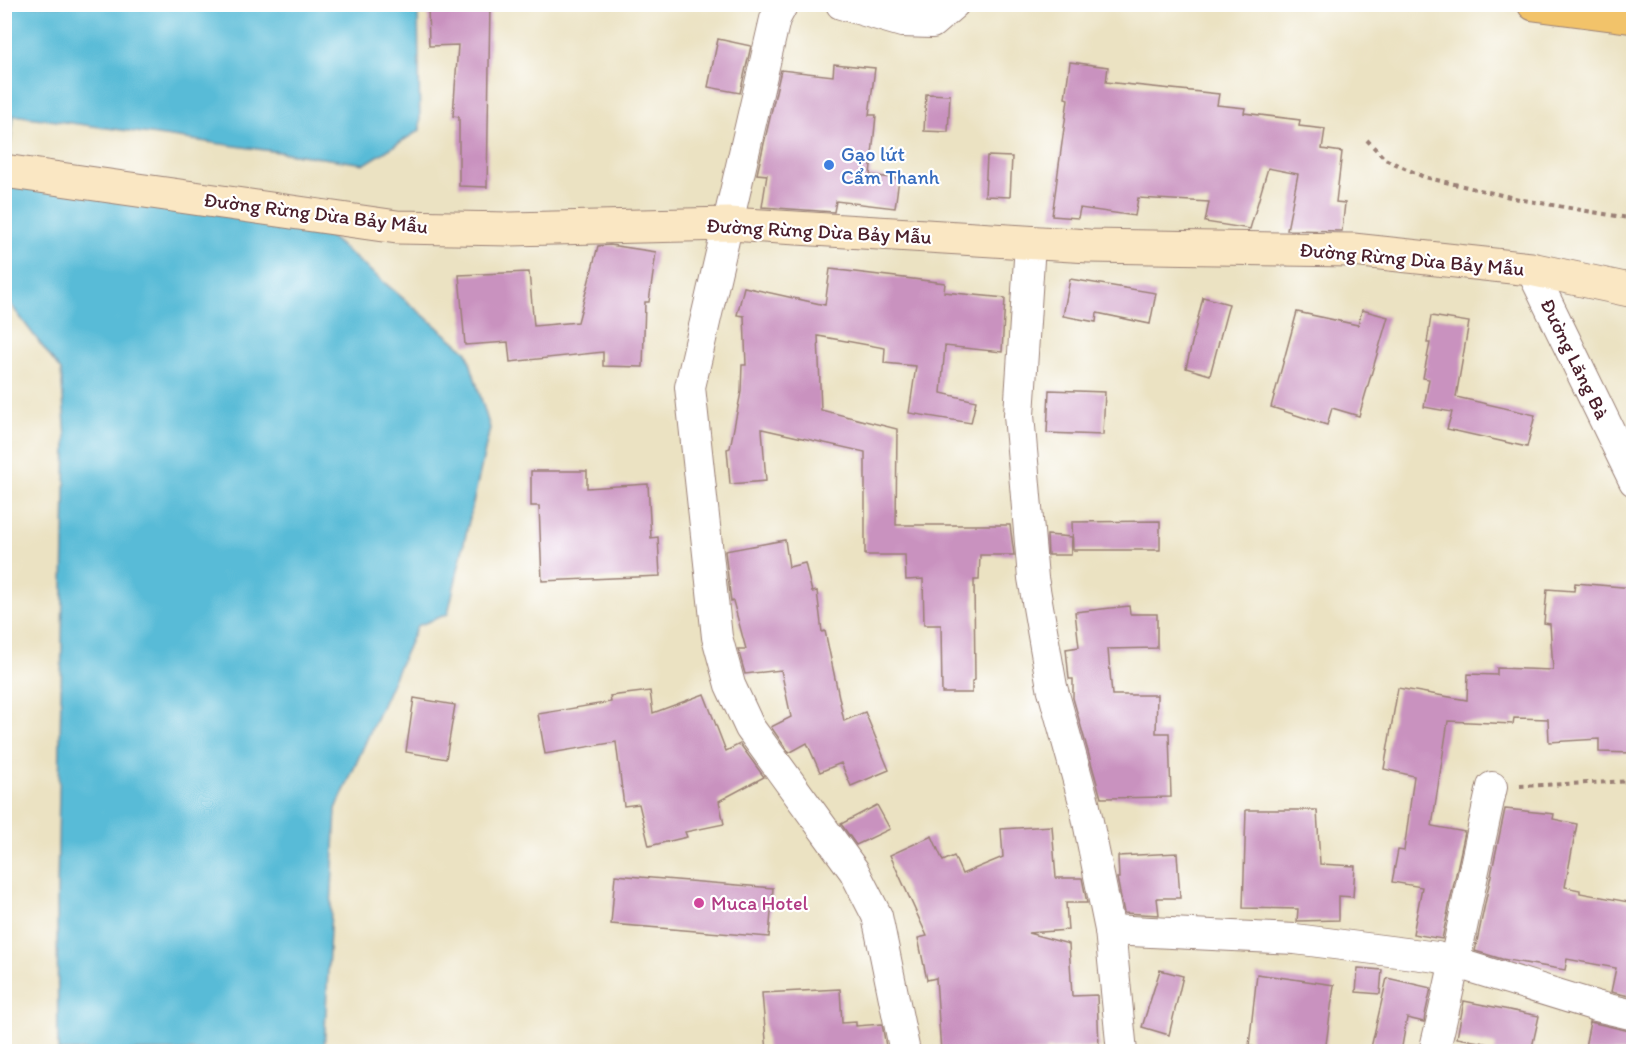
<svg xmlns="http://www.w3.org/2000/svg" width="1638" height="1056" viewBox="0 0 1638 1056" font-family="Itim,sans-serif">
<rect width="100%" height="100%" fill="#fff"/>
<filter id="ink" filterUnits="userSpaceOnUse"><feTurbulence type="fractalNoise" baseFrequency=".0167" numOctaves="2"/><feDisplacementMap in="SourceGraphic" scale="12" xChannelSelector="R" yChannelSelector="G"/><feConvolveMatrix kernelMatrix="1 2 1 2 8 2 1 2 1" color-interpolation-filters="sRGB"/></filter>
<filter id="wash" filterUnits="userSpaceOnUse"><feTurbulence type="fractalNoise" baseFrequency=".008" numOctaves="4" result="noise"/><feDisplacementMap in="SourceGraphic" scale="24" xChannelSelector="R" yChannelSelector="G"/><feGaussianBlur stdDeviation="1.35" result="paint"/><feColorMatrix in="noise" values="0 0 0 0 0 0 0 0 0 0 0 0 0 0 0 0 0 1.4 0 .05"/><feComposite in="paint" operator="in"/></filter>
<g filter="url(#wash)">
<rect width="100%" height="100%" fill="#ebe2c2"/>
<path fill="#59bbd7" stroke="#526d81" stroke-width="1.5" d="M5,5H418L420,130L365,164L14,115L6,178L324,232L467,352L490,428L448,614L417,626L336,809L324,1051H58L57,892L66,439L61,371L5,297Z"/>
<g id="blocks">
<g fill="#c992bf">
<path d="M428,4H490L487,187L459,186V117L453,116L458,45L429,46Z"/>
<path d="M718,39L751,46L740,93L708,87Z"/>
<path d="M1070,62L1108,67L1106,82L1219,94L1217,105L1245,108L1244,113L1300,120L1299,126L1325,129L1322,149L1342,152L1336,202L1345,203L1342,231L1287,230L1298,174L1268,168L1250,229L1205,222L1209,202L1138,198L1135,216L1080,208L1078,218L1052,216L1068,99L1065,98Z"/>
<path d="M834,64L875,68L869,115H876L870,175L899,179L895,208L836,201L834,212L762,207L767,175L757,174L781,70L833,76Z"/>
<path d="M926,94L950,95L948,132L924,131Z"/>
<path d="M987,156L1012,157L1010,197L985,196Z"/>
<path d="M610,245L656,252L649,302H645L643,367L603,366V352L510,362L508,342L465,345L459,275L529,272L534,326L578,322L598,246Z"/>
<path d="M830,269L945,283L944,292L1005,298L1002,352L945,346L941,393L976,401L971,423L909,413L916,366L884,363L885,348L818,336L821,410L897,429L896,525H1010L1014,555H980L979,580H974L975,680L972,681V693H942L941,625H924L923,579L906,580L905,555H865V452L762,429L766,481L730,484L727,449L730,448L741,392L742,365H746L744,316L737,315L744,287L825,305Z"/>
<path d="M1070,279L1156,293L1150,324L1097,313L1096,322L1063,316Z"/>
<path d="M1203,297L1229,304L1210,375L1186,368Z"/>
<path d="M1362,310L1388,317L1359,416L1332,408L1327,425L1271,407L1297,312L1358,325Z"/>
<path d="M1431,316L1469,322L1456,397L1535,415L1527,447L1447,429L1452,412L1424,407L1429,379L1423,378L1430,343H1427Z"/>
<path d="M1049,390L1105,392L1103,435L1047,433Z"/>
<path d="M531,471H587V488L648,484L651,538L658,537L660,576L542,581L539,506H531Z"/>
<path d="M1160,521V550H1073L1072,522Z"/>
<path d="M1047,535L1072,537L1071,555H1048Z"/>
<path d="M785,540L789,567L805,563L812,592L817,591L822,632L825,631L844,721L865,712L889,770L851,786L841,763L820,772L807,743L789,753L771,727L791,717L781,670L745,674L738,649H746L733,601L731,602L725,551Z"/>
<path d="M1575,583L1634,588V753L1599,752V739L1549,742L1548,719L1514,718L1513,724L1448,721L1432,826L1465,832L1442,939L1413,934L1422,887L1392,882L1398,850L1404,851L1414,776L1384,769L1398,688L1467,700L1468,674L1497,675V668L1553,670L1550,624L1544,623L1547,589L1574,591Z"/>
<path d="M1129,606L1130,614H1157V648L1108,649L1112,695H1157L1156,733H1169L1171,797L1101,798L1073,698V679H1069L1066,649L1079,647L1075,612Z"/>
<path d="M650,691L653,713L704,694L726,751L740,744L764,777L719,801L724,824L685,832L687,837L649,846L639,804L624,806L616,742L545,754L538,714L611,702L610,696Z"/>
<path d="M414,698L455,705L446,759L406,752Z"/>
<path d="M877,805L890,829L856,845L841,824Z"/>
<path d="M1505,809L1554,814L1553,819L1577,824L1565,887L1580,890V893L1634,903V997L1611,992L1616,968L1567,959L1565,970L1502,959L1475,951Z"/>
<path d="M1246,810H1317L1320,864L1355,866L1353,897L1339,896V920L1297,921L1298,909L1243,908Z"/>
<path d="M1052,826L1056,878H1082L1087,903H1066L1068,930L1028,933L1069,944L1072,996L1097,995L1099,1047L1046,1049V1052H941L936,978L927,980L918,938L927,936L890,855L932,836L943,861L954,856L962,874L1003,857L1001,829Z"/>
<path d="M1177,853L1180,898H1157L1159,915L1124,913L1117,878H1119L1118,856Z"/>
<path d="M615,875L773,888L769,937L611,924Z"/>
<path d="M1358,968L1382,970L1380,994L1356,992Z"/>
<path d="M1160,970L1183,976L1169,1035L1142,1027Z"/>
<path d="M1257,974L1334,985L1325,1052H1273V1049L1249,1046Z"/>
<path d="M1387,978L1431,988L1425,1015L1424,1022L1407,1018L1401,1052H1370Z"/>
<path d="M840,989L842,1023L856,1022V1026L882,1024L887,1052H767L762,993Z"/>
<path d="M1464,1001L1539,1016L1531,1052H1495L1496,1045L1457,1038Z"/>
<path d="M1590,1022L1634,1032V1052H1584Z"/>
</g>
</g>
</g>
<g filter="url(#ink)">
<use href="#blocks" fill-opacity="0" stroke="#9a8076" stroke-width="1.5"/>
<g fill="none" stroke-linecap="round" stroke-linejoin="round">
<defs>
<g id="street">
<path d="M783,4L775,19L690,387L717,637L730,685L750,728L854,871L877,916L905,1052"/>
<path d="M841,4L902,22L932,23L954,4"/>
<path d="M1030,244L1019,415L1033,578L1052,687L1084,802L1110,930L1122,1052"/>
<path d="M1531,269L1634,481"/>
<path d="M1110,930L1295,939L1437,957L1596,1006L1634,1015"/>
<path d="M1434,1052C1456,964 1472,875 1492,787"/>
</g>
<path id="secondary" d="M4,171L397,227L510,229L729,224L1089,246L1353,250L1531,269L1634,291"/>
<path id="primary" d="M1534,4L1634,17"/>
</defs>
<use href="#street" stroke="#9a8076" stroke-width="32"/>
<use href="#secondary" stroke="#9a8076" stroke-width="35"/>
<use href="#primary" stroke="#9a8076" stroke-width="35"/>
<g stroke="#9a8076" stroke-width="4" stroke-dasharray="4.5 4.5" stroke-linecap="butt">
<path d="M1367,140L1385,159L1424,177L1523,200L1634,219"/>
<path d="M1520,786L1634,781"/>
</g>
<use href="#street" stroke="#fff" stroke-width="30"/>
<use href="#secondary" stroke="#fae7c3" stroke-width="33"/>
<use href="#primary" stroke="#f2c36a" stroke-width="33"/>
</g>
</g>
<circle fill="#3f7fe0" stroke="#fff" stroke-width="2" cx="829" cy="165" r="6"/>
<circle fill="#d1479c" stroke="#fff" stroke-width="2" cx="699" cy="903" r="6"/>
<g text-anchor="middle" stroke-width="4.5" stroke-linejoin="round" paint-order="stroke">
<g font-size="20" fill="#366cbe" stroke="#fff" text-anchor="start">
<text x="841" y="161">Gạo lứt<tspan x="841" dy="23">Cẩm Thanh</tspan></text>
</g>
<g font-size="20" fill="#4a1f2b" stroke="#fff">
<text transform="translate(316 213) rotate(7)" y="7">Đường Rừng Dừa Bảy Mẫu</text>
<text transform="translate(819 231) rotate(3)" y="7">Đường Rừng Dừa Bảy Mẫu</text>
<text transform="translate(1412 259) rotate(5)" y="7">Đường Rừng Dừa Bảy Mẫu</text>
<text transform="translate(1575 359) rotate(64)" y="7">Đường Lăng Bà</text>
</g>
<g font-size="20" fill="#b23c85" stroke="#fff" text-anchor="start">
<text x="711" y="910">Muca Hotel</text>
</g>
</g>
<rect width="1638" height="1056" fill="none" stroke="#fff" stroke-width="24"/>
</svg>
